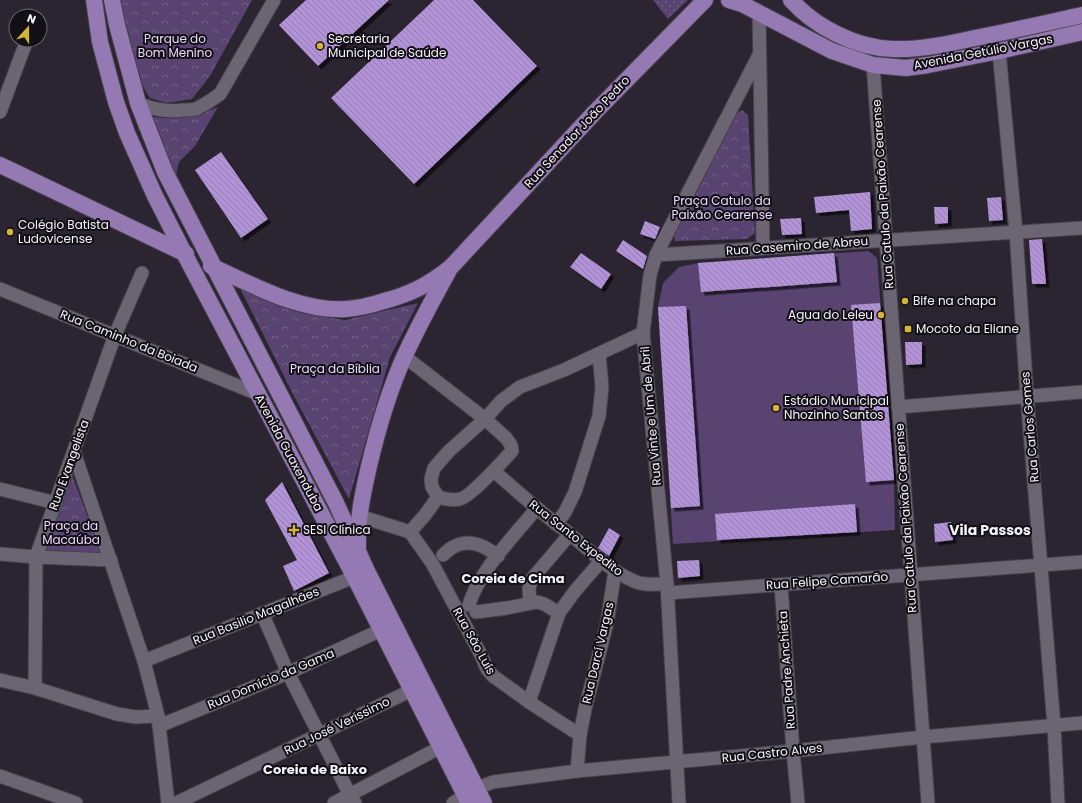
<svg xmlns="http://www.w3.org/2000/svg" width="1082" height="803" viewBox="0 0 1082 803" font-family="Poppins,sans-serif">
<defs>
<pattern id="park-crowns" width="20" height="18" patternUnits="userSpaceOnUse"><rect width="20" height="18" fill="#584371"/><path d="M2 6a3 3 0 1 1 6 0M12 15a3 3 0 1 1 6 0" fill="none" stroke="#715f86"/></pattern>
<pattern id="garden-dots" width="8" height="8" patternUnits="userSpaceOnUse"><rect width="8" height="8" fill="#584371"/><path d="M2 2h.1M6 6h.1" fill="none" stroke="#715f86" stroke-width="1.8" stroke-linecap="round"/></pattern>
<pattern id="building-back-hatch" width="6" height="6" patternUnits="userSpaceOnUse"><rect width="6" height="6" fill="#b293d8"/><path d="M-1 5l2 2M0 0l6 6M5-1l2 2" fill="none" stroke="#937dae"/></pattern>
<filter id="shadow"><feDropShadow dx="3.5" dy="3.5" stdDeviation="0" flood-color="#0009"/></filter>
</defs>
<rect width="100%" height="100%" fill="#2b2532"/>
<path fill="#584371" d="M869,251L877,258L894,480L895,530L673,544L658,307L663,283L679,267L698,263Z"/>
<g fill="url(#park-crowns)">
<path d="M119,0H252L210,76L192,99L167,103L150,98L139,80Z"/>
<path d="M218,107L195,146L179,162L177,170L175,180L146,115C173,122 193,117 218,107Z"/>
<path d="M742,110L748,115L755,233L747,239L675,241L673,233L736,114Z"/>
<path d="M240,288L301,313L345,320L418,303L390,357L349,499L294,396Z"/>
<path d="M72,475L102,555L42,553Z"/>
</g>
<path fill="url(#garden-dots)" d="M653,0H688L668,19Z"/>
<g fill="url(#building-back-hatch)" filter="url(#shadow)">
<path d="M306,0H389L318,66L279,25Z"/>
<path d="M434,0H473L537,66L414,184L331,98Z"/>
<path d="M221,152L268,219L241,238L195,170Z"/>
<path d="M870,192L872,229L851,231L849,210L816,213L814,197Z"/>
<path d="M1001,197L1003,220L989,221L987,198Z"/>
<path d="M934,207H948V223L935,224Z"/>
<path d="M801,218L802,234L782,235L780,219Z"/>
<path d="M645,221L660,227L655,239L640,234Z"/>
<path d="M1042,239L1046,284H1032L1029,240Z"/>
<path d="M623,240L647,256L643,269L616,251Z"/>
<path d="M581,253L611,274L601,289L570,267Z"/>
<path d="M834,253L837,282L701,292L698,263Z"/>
<path d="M880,303L894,480L866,482L851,305Z"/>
<path d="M686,306L700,506L671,508L658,307Z"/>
<path d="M905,342H922V364L906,365Z"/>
<path d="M282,482L329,573L294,591L283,566L297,560L265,500Z"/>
<path d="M855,504L857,532L717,540L715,514Z"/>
<path d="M951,522L953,540L935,542L934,524Z"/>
<path d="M609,528L620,535L609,556L598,548Z"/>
<path d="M699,560L700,576L678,578L677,561Z"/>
</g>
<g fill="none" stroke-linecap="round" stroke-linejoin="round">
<defs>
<g id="minor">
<path d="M759,12L763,248"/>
<path d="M999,51L1016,232L1027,396L1054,726L1058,803"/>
<path d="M873,65L928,803"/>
<path d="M138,103C153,110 167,112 183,110C187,110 192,110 196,109C204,105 212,100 220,94L274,0"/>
<path d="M0,112L25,45"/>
<path d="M656,255L1082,228"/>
<path d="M0,289L258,394"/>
<path d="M404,356L485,419L506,438L511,445L512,451C504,460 469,498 460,499C453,501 445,499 438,497"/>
<path d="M898,407L1082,392"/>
<path d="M74,452L144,661L158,716L168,803"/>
<path d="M494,471C514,489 534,506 555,523C560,527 567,531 572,536C592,552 610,571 634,581C644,586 657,584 667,584"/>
<path d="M0,489L56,503"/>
<path d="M359,516L410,532L432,563L481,655L487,669L493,676L529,702L580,735L577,771"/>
<path d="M556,524L565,512L575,492L599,416L602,387L599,354"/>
<path d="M410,532L425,515L438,497L432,487L431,479L434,468L449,451L485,419L501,401L520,387L564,370L643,333"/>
<path d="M0,554L36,557L111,560"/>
<path d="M443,555C446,552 450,549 453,547C470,538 485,546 498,556"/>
<path d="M781,585L793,751L798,803"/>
<path d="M668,593L1082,562"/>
<path d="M530,603L529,589L531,580L570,534"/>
<path d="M469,605C478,572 515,535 537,508"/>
<path d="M476,612L507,608L537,602L544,604L559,613"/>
<path d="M262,613L288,673L350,795L355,803"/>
<path d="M144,661L364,573"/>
<path d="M0,680L35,688L117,714L136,717L158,716"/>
<path d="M35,688L36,557L115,335L142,273"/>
<path d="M529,702L559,613L575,591L601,561"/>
<path d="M159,726L288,673L381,630"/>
<path d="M580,735L585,709L607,623L615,571"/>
<path d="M0,776L76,803"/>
<path d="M176,803L412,690"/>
<path d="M334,803L441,747"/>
<path d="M453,803L477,788L493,782L577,771L793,751L923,737L1082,723"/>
<path d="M679,803L667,584L643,333L650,275L656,255L759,55"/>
</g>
<g id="major">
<path d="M94,0L100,42L116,102L127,133L155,196L184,253L354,576L469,803"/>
<path d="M112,0L117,25L138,103L165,172L336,503L367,571L484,803"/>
<path d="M729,0L742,4L832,51L873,65L906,68L928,65L999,51L1082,32"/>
<path d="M791,0C815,27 856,48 893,49C920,50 948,44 975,38C1011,31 1046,23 1082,15"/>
<path d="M0,165L186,254"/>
<path d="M211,266C251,284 300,312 346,309C359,308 372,305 384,301C411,294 430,284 451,267L595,112L705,0"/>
<path d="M358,547C357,519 363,493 369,466C378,428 389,390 405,355C418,327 433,299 448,272"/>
</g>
</defs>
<use href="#minor" stroke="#45404a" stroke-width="15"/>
<use href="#major" stroke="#45404a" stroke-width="18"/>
<use href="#minor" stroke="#6b6573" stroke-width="13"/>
<use href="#major" stroke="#9479b3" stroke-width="16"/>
</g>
<g fill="#d5b534" stroke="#121015" stroke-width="1.5">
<circle cx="320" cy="46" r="4"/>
<circle cx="10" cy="232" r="4"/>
<circle cx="905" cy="301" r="4"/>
<circle cx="881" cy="315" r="4"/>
<rect x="904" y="325" width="8" height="8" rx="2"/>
<circle cx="776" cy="408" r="4"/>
<path d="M292 524h4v4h4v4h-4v4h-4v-4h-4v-4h4z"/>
</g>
<g text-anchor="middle" stroke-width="4" stroke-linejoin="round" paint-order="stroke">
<g font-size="12" fill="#e9d9fe" stroke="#121015">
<text x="175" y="43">Parque do<tspan x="175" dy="14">Bom Menino</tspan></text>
<text x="722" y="205">Praça Catulo da<tspan x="722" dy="14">Paixão Cearense</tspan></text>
<text x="335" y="373">Praça da Bíblia</text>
<text x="71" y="530">Praça da<tspan x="71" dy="14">Macaúba</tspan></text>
</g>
<g font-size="12" fill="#f5f2fa" stroke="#121015" text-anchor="start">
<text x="328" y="43">Secretaria<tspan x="328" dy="14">Municipal de Saúde</tspan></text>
<text x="18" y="229">Colégio Batista<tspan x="18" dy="14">Ludovicense</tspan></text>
<text x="913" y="305">Bife na chapa</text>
<text x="873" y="319" text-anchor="end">Agua do Leleu</text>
<text x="916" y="333">Mocoto da Eliane</text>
<text x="784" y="405">Estádio Municipal<tspan x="784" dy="14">Nhozinho Santos</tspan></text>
<text x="303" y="534">SESI Clínica</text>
</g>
<g font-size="12" fill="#f5f2fa" stroke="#121015">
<text transform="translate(983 52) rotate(-11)" y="4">Avenida Getúlio Vargas</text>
<text transform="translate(577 132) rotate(-47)" y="4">Rua Senador João Pedro</text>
<text transform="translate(883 194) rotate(-94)" y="4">Rua Catulo da Paixão Cearense</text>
<text transform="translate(797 246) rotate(-4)" y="4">Rua Casemiro de Abreu</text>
<text transform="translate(129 341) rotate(22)" y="4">Rua Caminho da Boiada</text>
<text transform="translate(651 416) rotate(-95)" y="4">Rua Vinte e Um de Abril</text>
<text transform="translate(1030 427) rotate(-95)" y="4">Rua Carlos Gomes</text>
<text transform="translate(289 453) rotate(62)" y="4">Avenida Guaxenduba</text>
<text transform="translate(69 465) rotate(-70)" y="4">Rua Evangelista</text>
<text transform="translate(906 518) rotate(-94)" y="4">Rua Catulo da Paixão Cearense</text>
<text transform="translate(576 538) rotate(38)" y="4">Rua Santo Expedito</text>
<text transform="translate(827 581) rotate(-4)" y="4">Rua Felipe Camarão</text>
<text transform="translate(256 616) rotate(-22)" y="4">Rua Basilio Magalhães</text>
<text transform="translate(474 641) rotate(61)" y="4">Rua São Luís</text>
<text transform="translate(598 653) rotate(-77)" y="4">Rua Darcí Vargas</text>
<text transform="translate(787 670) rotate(-94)" y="4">Rua Padre Anchieta</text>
<text transform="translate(271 679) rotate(-23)" y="4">Rua Domício da Gama</text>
<text transform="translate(337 726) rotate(-26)" y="4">Rua José Veríssimo</text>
<text transform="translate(772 753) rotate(-6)" y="4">Rua Castro Alves</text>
</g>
<g font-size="13" font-weight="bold" fill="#f5f2fa" stroke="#121015">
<text x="513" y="583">Coreia de Cima</text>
<text x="315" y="774">Coreia de Baixo</text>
</g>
<g font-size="14" font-weight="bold" fill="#f5f2fa" stroke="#121015">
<text x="990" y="535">Vila Passos</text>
</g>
</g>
<g transform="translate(28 28) rotate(21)"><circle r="19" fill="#121015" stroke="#6d6a71"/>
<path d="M0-3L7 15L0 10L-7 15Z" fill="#d5b534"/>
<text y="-6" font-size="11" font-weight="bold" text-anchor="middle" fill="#f5f2fa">N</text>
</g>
</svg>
